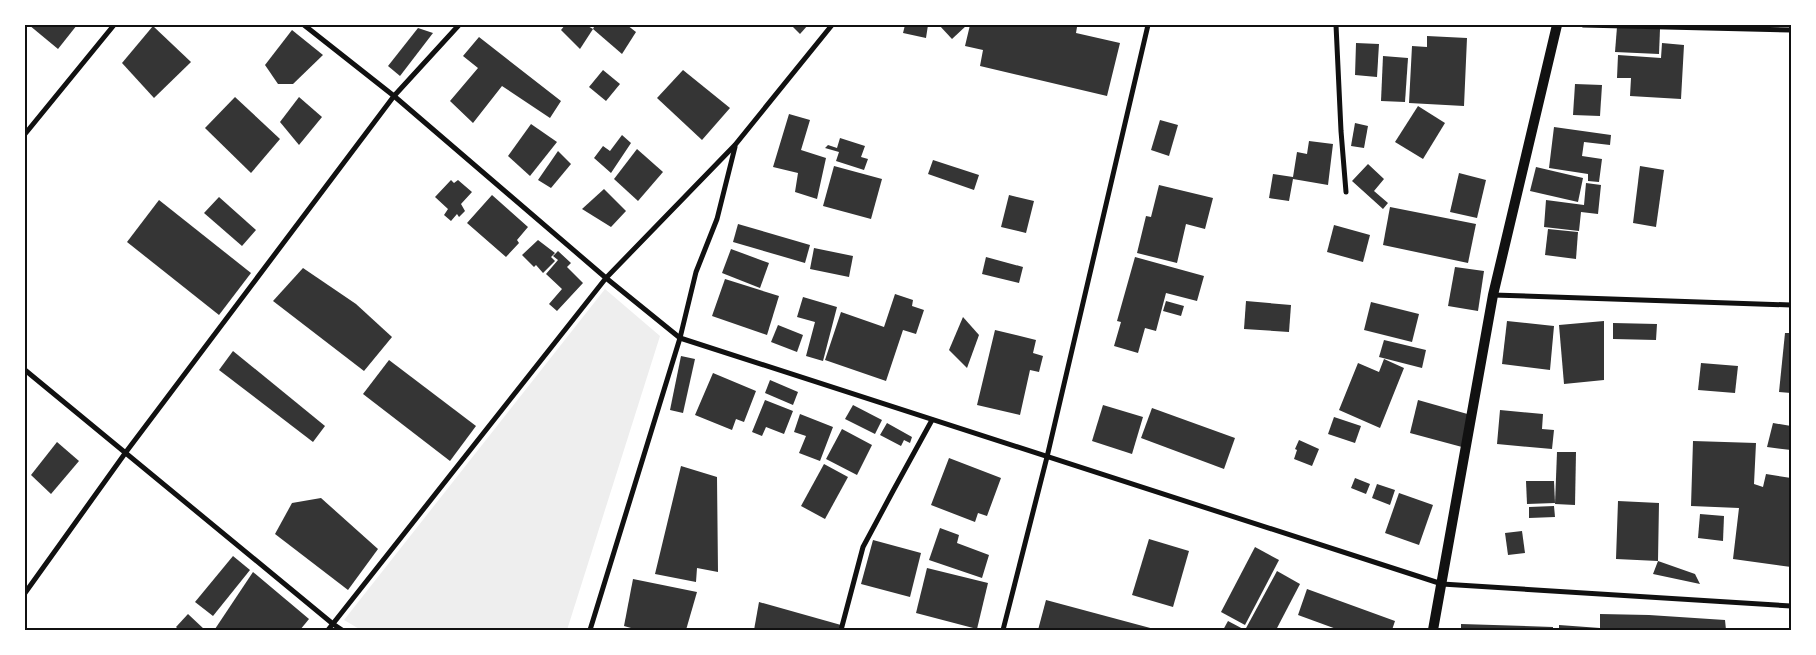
<svg xmlns="http://www.w3.org/2000/svg" width="1816" height="655" viewBox="0 0 1816 655" font-family="Figtree,sans-serif">
<rect width="100%" height="100%" fill="#fff"/>
<path fill="#eee" d="M605,289L660,336L567,630H361L344,620Z"/>
<g fill="#353535">
<path d="M29,25H77L58,49Z"/>
<path d="M565,25H586L593,29L580,49L561,30Z"/>
<path d="M595,25H627L636,32L622,54L593,29Z"/>
<path d="M791,25H808L800,34Z"/>
<path d="M905,25H928L926,38L903,33Z"/>
<path d="M939,25H967L952,39Z"/>
<path d="M970,25H1068L1077,27L1076,33L1120,43L1107,96L980,66L983,50L965,46Z"/>
<path d="M153,26L191,62L154,98L122,63Z"/>
<path d="M1617,27L1660,29L1659,54L1615,52Z"/>
<path d="M418,28L433,33L400,76L388,66Z"/>
<path d="M292,30L323,55L293,84H278L265,65Z"/>
<path d="M1427,36L1467,38L1464,106L1409,103L1412,46L1427,47Z"/>
<path d="M479,37L561,101L550,118L502,86L473,123L450,101L478,68L463,56Z"/>
<path d="M1356,43L1379,44L1377,77L1355,75Z"/>
<path d="M1662,43L1684,45L1681,99L1630,96L1631,78H1617L1618,55L1661,58Z"/>
<path d="M1383,56L1408,58L1405,102L1381,101Z"/>
<path d="M603,70L620,84L606,101L589,87Z"/>
<path d="M683,70L730,108L702,140L657,98Z"/>
<path d="M1575,84L1602,85L1600,116L1573,115Z"/>
<path d="M235,97L280,139L251,173L205,128Z"/>
<path d="M299,97L322,117L299,145L280,122Z"/>
<path d="M1418,106L1445,123L1423,159L1395,142Z"/>
<path d="M789,114L810,120L801,150L826,158L817,199L795,192L798,173L773,167Z"/>
<path d="M1160,120L1178,125L1169,156L1151,150Z"/>
<path d="M1355,123L1368,126L1364,148L1351,146Z"/>
<path d="M531,124L557,142L530,176L508,156Z"/>
<path d="M1554,127L1611,135L1610,145L1584,142L1582,156L1602,159L1599,182L1588,181V174L1549,168Z"/>
<path d="M622,135L631,143L611,173L594,158L603,146L610,151Z"/>
<path d="M840,138L865,146L861,157L868,159L864,170L836,161L839,152L825,148L828,145L837,148Z"/>
<path d="M1309,141L1333,144L1328,185L1293,179L1289,201L1269,198L1273,174L1293,177L1297,152L1307,154Z"/>
<path d="M637,149L663,172L638,201L614,179Z"/>
<path d="M558,151L571,164L551,188L538,180Z"/>
<path d="M933,160L979,175L974,190L928,174Z"/>
<path d="M1368,164L1384,179L1374,191L1388,203L1383,209L1352,181Z"/>
<path d="M834,166L882,179L871,219L823,206Z"/>
<path d="M1640,166L1664,170L1656,227L1633,223Z"/>
<path d="M1536,167L1583,178L1578,202L1530,191Z"/>
<path d="M1459,173L1486,180L1477,218L1450,212Z"/>
<path d="M451,180L454,183L458,180L472,192L461,204L465,211L459,217L457,214L451,221L444,215L448,209L435,197Z"/>
<path d="M1586,183L1601,185L1598,214L1581,212L1579,231L1544,227L1546,200L1584,205Z"/>
<path d="M1159,185L1213,198L1205,229L1186,224L1177,263L1137,253L1146,216L1151,217Z"/>
<path d="M604,189L626,211L611,227L582,209Z"/>
<path d="M492,195L528,227L517,240L519,243L506,257L467,223Z"/>
<path d="M1009,195L1034,201L1026,233L1001,227Z"/>
<path d="M219,197L256,230L242,246L204,213Z"/>
<path d="M159,200L251,273L219,315L127,242Z"/>
<path d="M1390,207L1476,224L1468,263L1383,245Z"/>
<path d="M738,224L810,245L805,263L733,242Z"/>
<path d="M1334,225L1370,235L1363,262L1327,252Z"/>
<path d="M1548,229L1578,232L1576,259L1545,255Z"/>
<path d="M538,240L555,253L551,257L555,261L543,273L536,265L534,267L522,255Z"/>
<path d="M814,248L853,256L849,277L810,269Z"/>
<path d="M731,249L769,263L760,288L722,273Z"/>
<path d="M558,251L571,263L567,267L583,283L557,311L549,304L562,289L546,274L558,260L553,256Z"/>
<path d="M986,257L1023,267L1019,283L982,274Z"/>
<path d="M1135,257L1204,276L1197,301L1166,293L1156,331L1145,328L1138,353L1114,346L1121,322L1117,321Z"/>
<path d="M1455,267L1484,271L1478,311L1448,306Z"/>
<path d="M303,268L356,304L392,337L364,371L273,301Z"/>
<path d="M725,279L779,296L767,335L712,316Z"/>
<path d="M895,294L913,300L912,306L924,310L916,334L903,330L886,381L825,360L841,312L884,327Z"/>
<path d="M803,297L837,307L823,361L806,356L815,322L797,317Z"/>
<path d="M1166,301L1184,306L1181,316L1163,311Z"/>
<path d="M1246,301L1291,305L1289,332L1244,329Z"/>
<path d="M1371,302L1419,314L1412,342L1364,330Z"/>
<path d="M963,317L979,335L967,368L949,350Z"/>
<path d="M1507,321L1554,326L1550,370L1502,364Z"/>
<path d="M1604,321V380L1564,384L1559,325Z"/>
<path d="M1613,323L1657,324L1656,340L1613,339Z"/>
<path d="M778,325L803,335L797,352L771,342Z"/>
<path d="M995,330L1036,340L1033,353L1043,356L1039,372L1030,370L1020,415L977,405Z"/>
<path d="M1785,333H1791V393L1779,392Z"/>
<path d="M1384,340L1426,350L1422,368L1379,357Z"/>
<path d="M233,351L325,426L313,442L219,370Z"/>
<path d="M681,356L695,359L683,413L670,410Z"/>
<path d="M1384,359L1404,368L1380,428L1339,410L1358,363L1379,372Z"/>
<path d="M389,360L476,426L450,461L363,394Z"/>
<path d="M1701,363L1738,366L1735,393L1698,390Z"/>
<path d="M713,373L756,391L744,422L736,419L732,430L695,415Z"/>
<path d="M770,380L798,392L793,405L765,393Z"/>
<path d="M765,400L793,411L784,434L766,427L762,436L752,432Z"/>
<path d="M1418,400L1471,415L1462,447L1410,433Z"/>
<path d="M853,405L882,420L875,434L845,419Z"/>
<path d="M1103,405L1143,417L1132,454L1092,441Z"/>
<path d="M1152,408L1235,438L1224,469L1141,438Z"/>
<path d="M1500,410L1543,414L1542,429L1554,430L1552,449L1497,444Z"/>
<path d="M800,414L833,427L820,461L799,453L806,436L794,432Z"/>
<path d="M1334,417L1361,426L1355,443L1328,434Z"/>
<path d="M887,423L912,437L910,443L904,440L901,446L880,435Z"/>
<path d="M1773,423L1791,426V450L1767,447Z"/>
<path d="M842,429L872,445L857,475L826,459Z"/>
<path d="M1299,440L1319,449L1312,466L1294,459L1297,450L1295,449Z"/>
<path d="M1693,441L1756,443L1754,484L1763,487L1766,474L1791,478V567L1733,559L1739,508L1691,506Z"/>
<path d="M57,442L79,461L51,494L31,475Z"/>
<path d="M1557,452H1576L1575,505L1555,504Z"/>
<path d="M949,458L1001,478L987,516L978,513L975,522L931,505Z"/>
<path d="M824,464L848,477L825,519L801,506Z"/>
<path d="M681,466L717,477L718,572L697,568L696,582L655,574Z"/>
<path d="M1355,478L1370,484L1366,494L1351,488Z"/>
<path d="M1526,481H1554L1555,503L1527,504Z"/>
<path d="M1377,484L1395,490L1390,505L1372,498Z"/>
<path d="M1399,493L1433,505L1419,545L1385,533Z"/>
<path d="M321,498L378,549L348,590L275,534L292,503Z"/>
<path d="M1618,501L1659,503L1658,561L1695,574L1700,584L1653,574L1658,561L1616,559Z"/>
<path d="M1554,506L1555,517L1529,518V507Z"/>
<path d="M1700,514L1724,516L1723,541L1698,538Z"/>
<path d="M940,528L959,535L957,543L989,555L982,578L929,560Z"/>
<path d="M1522,531L1525,553L1508,555L1505,533Z"/>
<path d="M1149,539L1189,551L1173,607L1132,595Z"/>
<path d="M873,540L921,553L910,597L861,584Z"/>
<path d="M1255,547L1279,560L1245,625L1221,612Z"/>
<path d="M233,556L250,570L213,616L195,602Z"/>
<path d="M927,568L988,583L977,629L916,613Z"/>
<path d="M1277,571L1300,584L1276,630H1245Z"/>
<path d="M253,572L309,619L300,630L215,629Z"/>
<path d="M633,579L697,592L686,630H638L624,626Z"/>
<path d="M1307,589L1395,621L1392,630H1339L1298,615Z"/>
<path d="M1046,600L1154,629V630H1038Z"/>
<path d="M759,602L841,625L840,630H754Z"/>
<path d="M188,614L205,630H179L176,627Z"/>
<path d="M1600,614L1649,615L1725,620L1726,630H1559V625L1600,628Z"/>
<path d="M1228,621L1245,630H1223Z"/>
<path d="M1461,624L1553,627V630H1461Z"/>
</g>
<g fill="none" stroke-linecap="round" stroke-linejoin="round">
<g stroke="#111" stroke-width="5">
<path d="M304,25L394,96L606,278L680,338L1442,584L1791,606"/>
<path d="M1336,25L1341,131L1346,192"/>
<path d="M1583,25L1791,30"/>
<path d="M25,134L114,25"/>
<path d="M1493,295L1791,305"/>
<path d="M25,370L333,624L342,630"/>
<path d="M25,593L126,452L394,96L459,25"/>
<path d="M328,630L606,278L735,145L832,25"/>
<path d="M590,630L680,338L696,272L717,219L735,147"/>
<path d="M841,630L863,547L893,491L932,420"/>
<path d="M1003,630L1047,457L1148,25"/>
</g>
<path stroke="#111" stroke-width="10" d="M1433,630L1493,295L1557,25"/>
</g>
<rect width="1816" height="655" fill="none" stroke="#ffffff" stroke-width="52"/>
<rect x="26" y="26" width="1764" height="603" fill="none" stroke="#111" stroke-width="2"/>
</svg>
